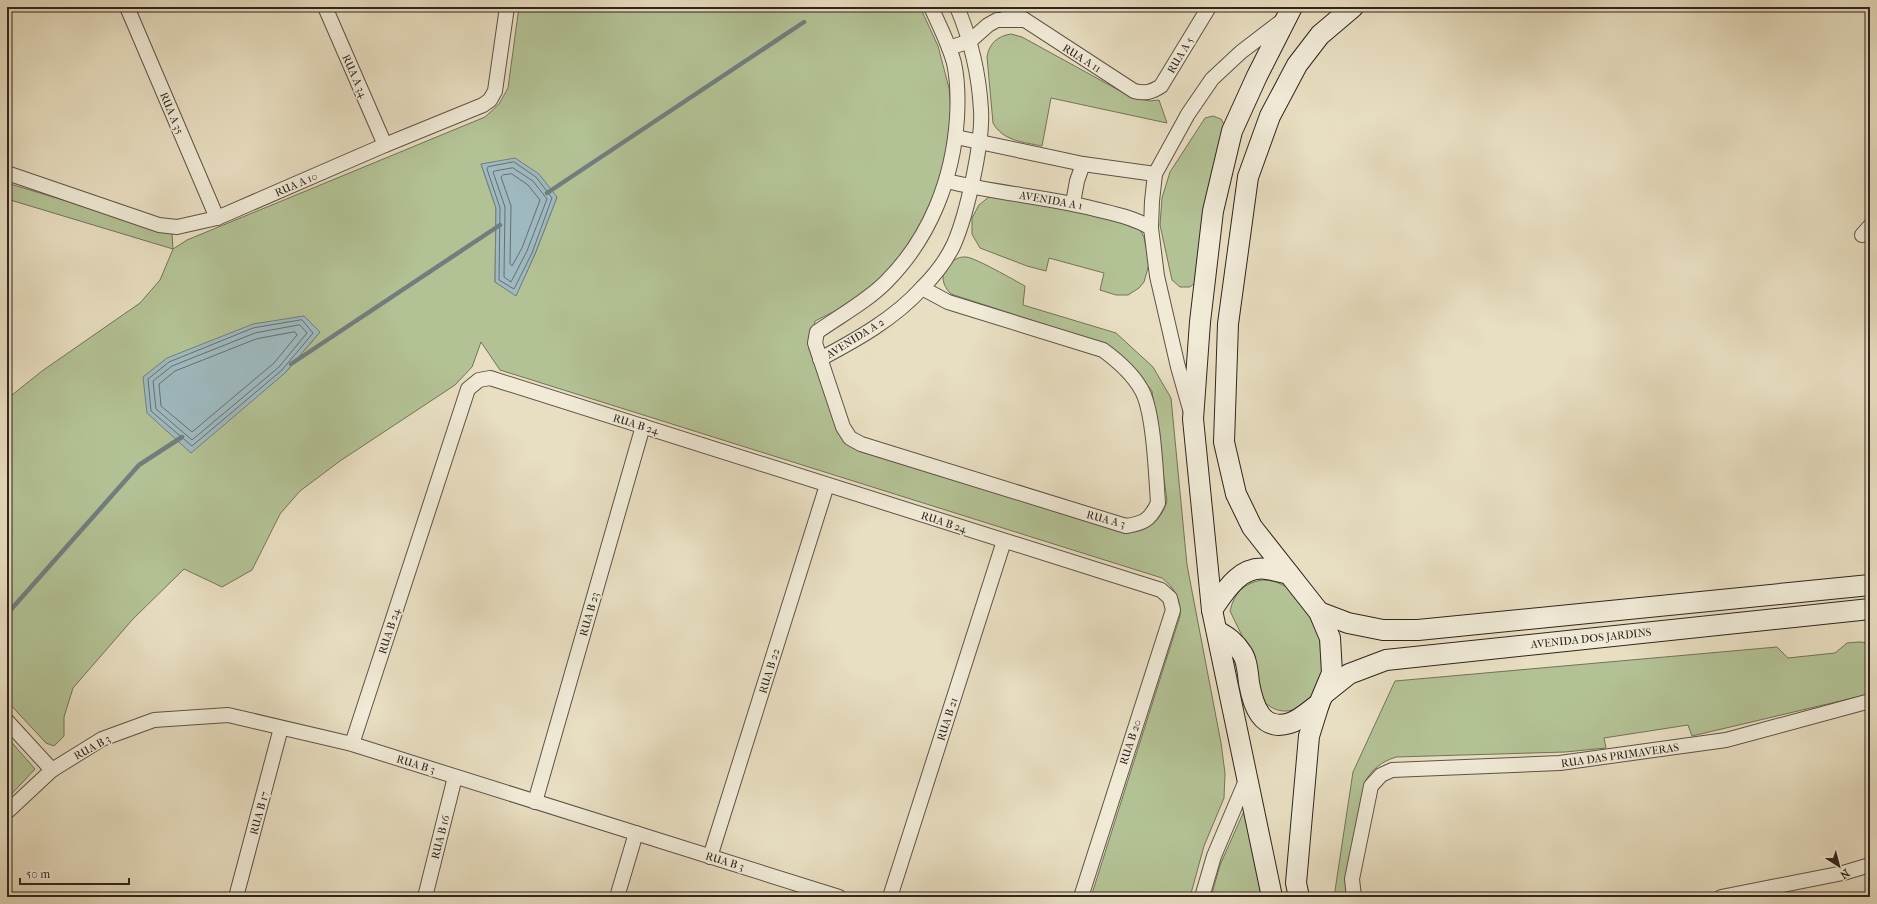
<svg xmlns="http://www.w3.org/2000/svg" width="1877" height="904" viewBox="0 0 1877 904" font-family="'IM FELL French Canon',serif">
<rect width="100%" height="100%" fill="#e8dec1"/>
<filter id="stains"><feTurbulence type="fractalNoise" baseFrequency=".005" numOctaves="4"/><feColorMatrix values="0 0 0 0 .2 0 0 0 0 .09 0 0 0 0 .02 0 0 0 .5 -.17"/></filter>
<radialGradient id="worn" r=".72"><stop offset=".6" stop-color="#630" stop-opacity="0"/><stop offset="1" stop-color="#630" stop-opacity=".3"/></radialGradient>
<g fill="#b3c295" stroke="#727459" fill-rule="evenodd">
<path d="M519,7H920L938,46L949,88L951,110L948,154L929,213L896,263L867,291L833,312L815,321L809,349L838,429L862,452L1128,533C1148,531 1161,521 1167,501L1152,391L1128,363L1105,344L951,294C945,288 941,280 944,272C948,263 957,256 966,257C976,258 1014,280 1025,286L1023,305L1116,333L1153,367L1171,398L1187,565L1221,743L1225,773L1224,798L1204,846L1190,897H1091L1180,616C1181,600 1175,588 1162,578L500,370L481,342L472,367L455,385L340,461L300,491L280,514L252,570L222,587L184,569L133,619L73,688L64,717V736L54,746L46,743L7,701V399L42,371L140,303L160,280L173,249L7,199V183L172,233L173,249L187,240L485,117L499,104L508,88ZM481,164L557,197L535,254L516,295L495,282L496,208ZM303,316L320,332L285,373Z"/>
<path d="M1011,34L1022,37L1133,98L1150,101L1159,100L1167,123L1051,98L1042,146C1023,142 1003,141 993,123L987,57C989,44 997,36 1011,34Z"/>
<path d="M1213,116L1221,119L1226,128L1197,281L1190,287H1180L1172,280L1160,225L1162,198L1170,172L1205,118Z"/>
<path d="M990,196L1125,220L1139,228L1144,237L1149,264L1144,282L1139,288L1128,295H1116L1100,290L1104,273L1049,258L1046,271L1027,266L980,248L972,234V218L979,205Z"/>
<path d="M1262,580C1280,580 1292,589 1303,603C1308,609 1318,619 1320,627C1322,634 1323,670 1322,676C1313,705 1286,725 1261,699L1245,642L1230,611C1234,593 1244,583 1262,580Z"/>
<path d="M1859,642L1870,643V694L1692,736L1688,725L1604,738L1606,748L1565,752L1396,757C1381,762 1372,769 1365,782L1346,879L1348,897H1334L1353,772L1395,681L1777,647L1788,658L1835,653L1847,643Z"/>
<path d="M7,737L35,769L7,799Z"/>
<path d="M1245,809L1263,897H1211L1220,865Z"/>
</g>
<g fill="#9eb9bf" stroke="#727e7e">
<path d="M515,158L539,174L557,197L535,254L516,296L495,282L496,208L481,164Z"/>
<path d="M304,316L320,332L285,373L191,453L147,413L143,377L167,358L253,324Z"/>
</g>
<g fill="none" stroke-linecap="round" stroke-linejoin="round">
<g stroke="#676f6e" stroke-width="1">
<path d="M514,162L536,177L552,198L532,253L514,289L499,280L500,208L487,169L488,167Z"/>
<path d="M513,168L533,181L547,199L527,251L511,282L504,277L505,207L493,172L495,171Z"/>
<path d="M512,174L528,185L540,200L522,248L512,266L510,264L511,206L501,177L503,175Z"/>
<path d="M302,320L313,333L282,370L192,446L151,411L148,379L169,362L253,328Z"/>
<path d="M300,325L307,333L279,367L192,440L156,409L153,381L172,366L255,333Z"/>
<path d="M295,332L297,335L274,363L192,432L161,406L159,384L175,371L256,339Z"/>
</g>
<g stroke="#727e7e" stroke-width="4.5">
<path d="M547,193L804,22"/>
<path d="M291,364L500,225"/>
<path d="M7,614L139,465L182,437"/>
</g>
<defs>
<g id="street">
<path d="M127,7L217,218"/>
<path d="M325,7L385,145"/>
<path d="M1005,7L1134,91C1145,94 1152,92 1161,86L1209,7"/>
<path d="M949,48L970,41L988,25L997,20H1023"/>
<path d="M956,137L1083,164L1155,174"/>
<path d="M7,173L159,225L177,227L217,218L385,145L483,105L490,100L495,91L507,7"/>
<path d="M947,181C998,194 1052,197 1103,211C1120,215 1136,219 1151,228"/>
<path d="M1073,203L1077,181L1083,164"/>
<path d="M1862,235L1870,226"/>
<path d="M922,288L948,302L1103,350C1118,361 1132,373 1141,389C1154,410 1156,476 1158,503C1150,520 1144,523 1126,526L861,444L850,438L843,427L815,343L817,332C841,315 866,302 886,282C930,238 953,179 957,118C958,100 958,81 954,63C949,44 939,25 931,7"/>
<path d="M820,359C856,340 894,319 922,288C934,276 947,259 954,244C967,214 983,143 981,110C979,74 971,40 957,7"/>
<path d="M1190,409L1178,367L1157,276L1151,228L1152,201L1155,174L1188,114L1212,79L1241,52L1283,20"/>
<path d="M7,721L52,770"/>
<path d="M352,744L468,389L479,380L490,378L1161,590L1170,598L1173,610L1081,897"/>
<path d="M535,802L643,426"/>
<path d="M7,812L52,770L102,739L154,720L228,715L352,744L839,897"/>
<path d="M710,857L827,485"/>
<path d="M236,897L281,728"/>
<path d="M425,897L455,777"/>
<path d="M617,897L636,833"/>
<path d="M890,897L1004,541"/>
<path d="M1202,897L1214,856L1247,778"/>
<path d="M1354,897L1352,879L1371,786L1381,775L1392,770L1560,763L1726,740L1870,701"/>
<path d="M1721,897L1843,873L1870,865"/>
</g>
<g id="secondary">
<path d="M1212,610C1225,591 1240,565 1267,569C1274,570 1282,572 1289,574"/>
<path d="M1319,612L1348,623L1383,630H1418L1870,585"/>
<path d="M1217,631C1228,637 1235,642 1242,653C1247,660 1248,674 1249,683C1253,705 1261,732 1290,723C1300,720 1310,710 1319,704"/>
<path d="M1324,694L1349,674L1386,660L1870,609"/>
<path d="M1272,897L1212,610L1193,419L1200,322L1213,211L1232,131L1257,76L1292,7"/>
<path d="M1299,897L1296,883L1309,736L1319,704L1332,673L1330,638L1319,612L1252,527L1236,494L1224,442L1228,324L1248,177L1270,116L1297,65L1320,35L1353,7"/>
</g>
</defs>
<use href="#street" stroke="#5e5346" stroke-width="16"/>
<use href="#secondary" stroke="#30251d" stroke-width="22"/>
<use href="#street" stroke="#f0ead7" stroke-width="14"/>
<use href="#secondary" stroke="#f0ead7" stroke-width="20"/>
</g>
<g text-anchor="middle" stroke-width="3" stroke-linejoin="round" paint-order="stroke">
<g font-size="11" fill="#30251d" stroke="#f0ead7">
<text transform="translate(1180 55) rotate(-59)" y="4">RUA A 5</text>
<text transform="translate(1082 58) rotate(32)" y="4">RUA A 11</text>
<text transform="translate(355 76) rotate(66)" y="4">RUA A 34</text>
<text transform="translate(172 113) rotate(67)" y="4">RUA A 35</text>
<text transform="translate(296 184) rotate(-24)" y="4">RUA A 10</text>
<text transform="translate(1051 200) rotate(10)" y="4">AVENIDA A 1</text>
<text transform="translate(855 338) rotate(-32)" y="4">AVENIDA A 2</text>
<text transform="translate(636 424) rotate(17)" y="4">RUA B 24</text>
<text transform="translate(1106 519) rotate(15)" y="4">RUA A 3</text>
<text transform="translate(944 522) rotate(18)" y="4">RUA B 24</text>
<text transform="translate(589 614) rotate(-74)" y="4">RUA B 23</text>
<text transform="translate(389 631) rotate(-72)" y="4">RUA B 24</text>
<text transform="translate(1591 638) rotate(-6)" y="4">AVENIDA DOS JARDINS</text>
<text transform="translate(769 671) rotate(-73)" y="4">RUA B 22</text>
<text transform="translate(947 719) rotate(-72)" y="4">RUA B 21</text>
<text transform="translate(1130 742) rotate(-72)" y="4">RUA B 20</text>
<text transform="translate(92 747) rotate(-29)" y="4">RUA B 3</text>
<text transform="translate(1620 755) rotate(-8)" y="4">RUA DAS PRIMAVERAS</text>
<text transform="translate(416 764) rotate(17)" y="4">RUA B 3</text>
<text transform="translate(259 813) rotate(-75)" y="4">RUA B 17</text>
<text transform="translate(440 837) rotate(-76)" y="4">RUA B 16</text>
<text transform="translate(725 861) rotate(17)" y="4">RUA B 3</text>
</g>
</g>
<rect width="1877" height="904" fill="none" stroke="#e8dec1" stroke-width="24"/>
<rect x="8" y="8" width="1861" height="888" fill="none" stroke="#30251d" stroke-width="2"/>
<rect x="12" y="12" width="1853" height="880" fill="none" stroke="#30251d"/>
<g transform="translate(1839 866) rotate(144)" stroke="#f0ead7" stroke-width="3" paint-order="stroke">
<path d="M0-3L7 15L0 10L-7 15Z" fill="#30251d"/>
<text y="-6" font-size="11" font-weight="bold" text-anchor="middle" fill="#30251d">N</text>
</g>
<path d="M20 878v6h109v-6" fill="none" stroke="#30251d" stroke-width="2"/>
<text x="26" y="878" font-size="12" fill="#30251d" stroke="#f0ead7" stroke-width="3" paint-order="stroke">50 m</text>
<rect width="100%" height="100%" filter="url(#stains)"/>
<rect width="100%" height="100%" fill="url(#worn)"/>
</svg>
